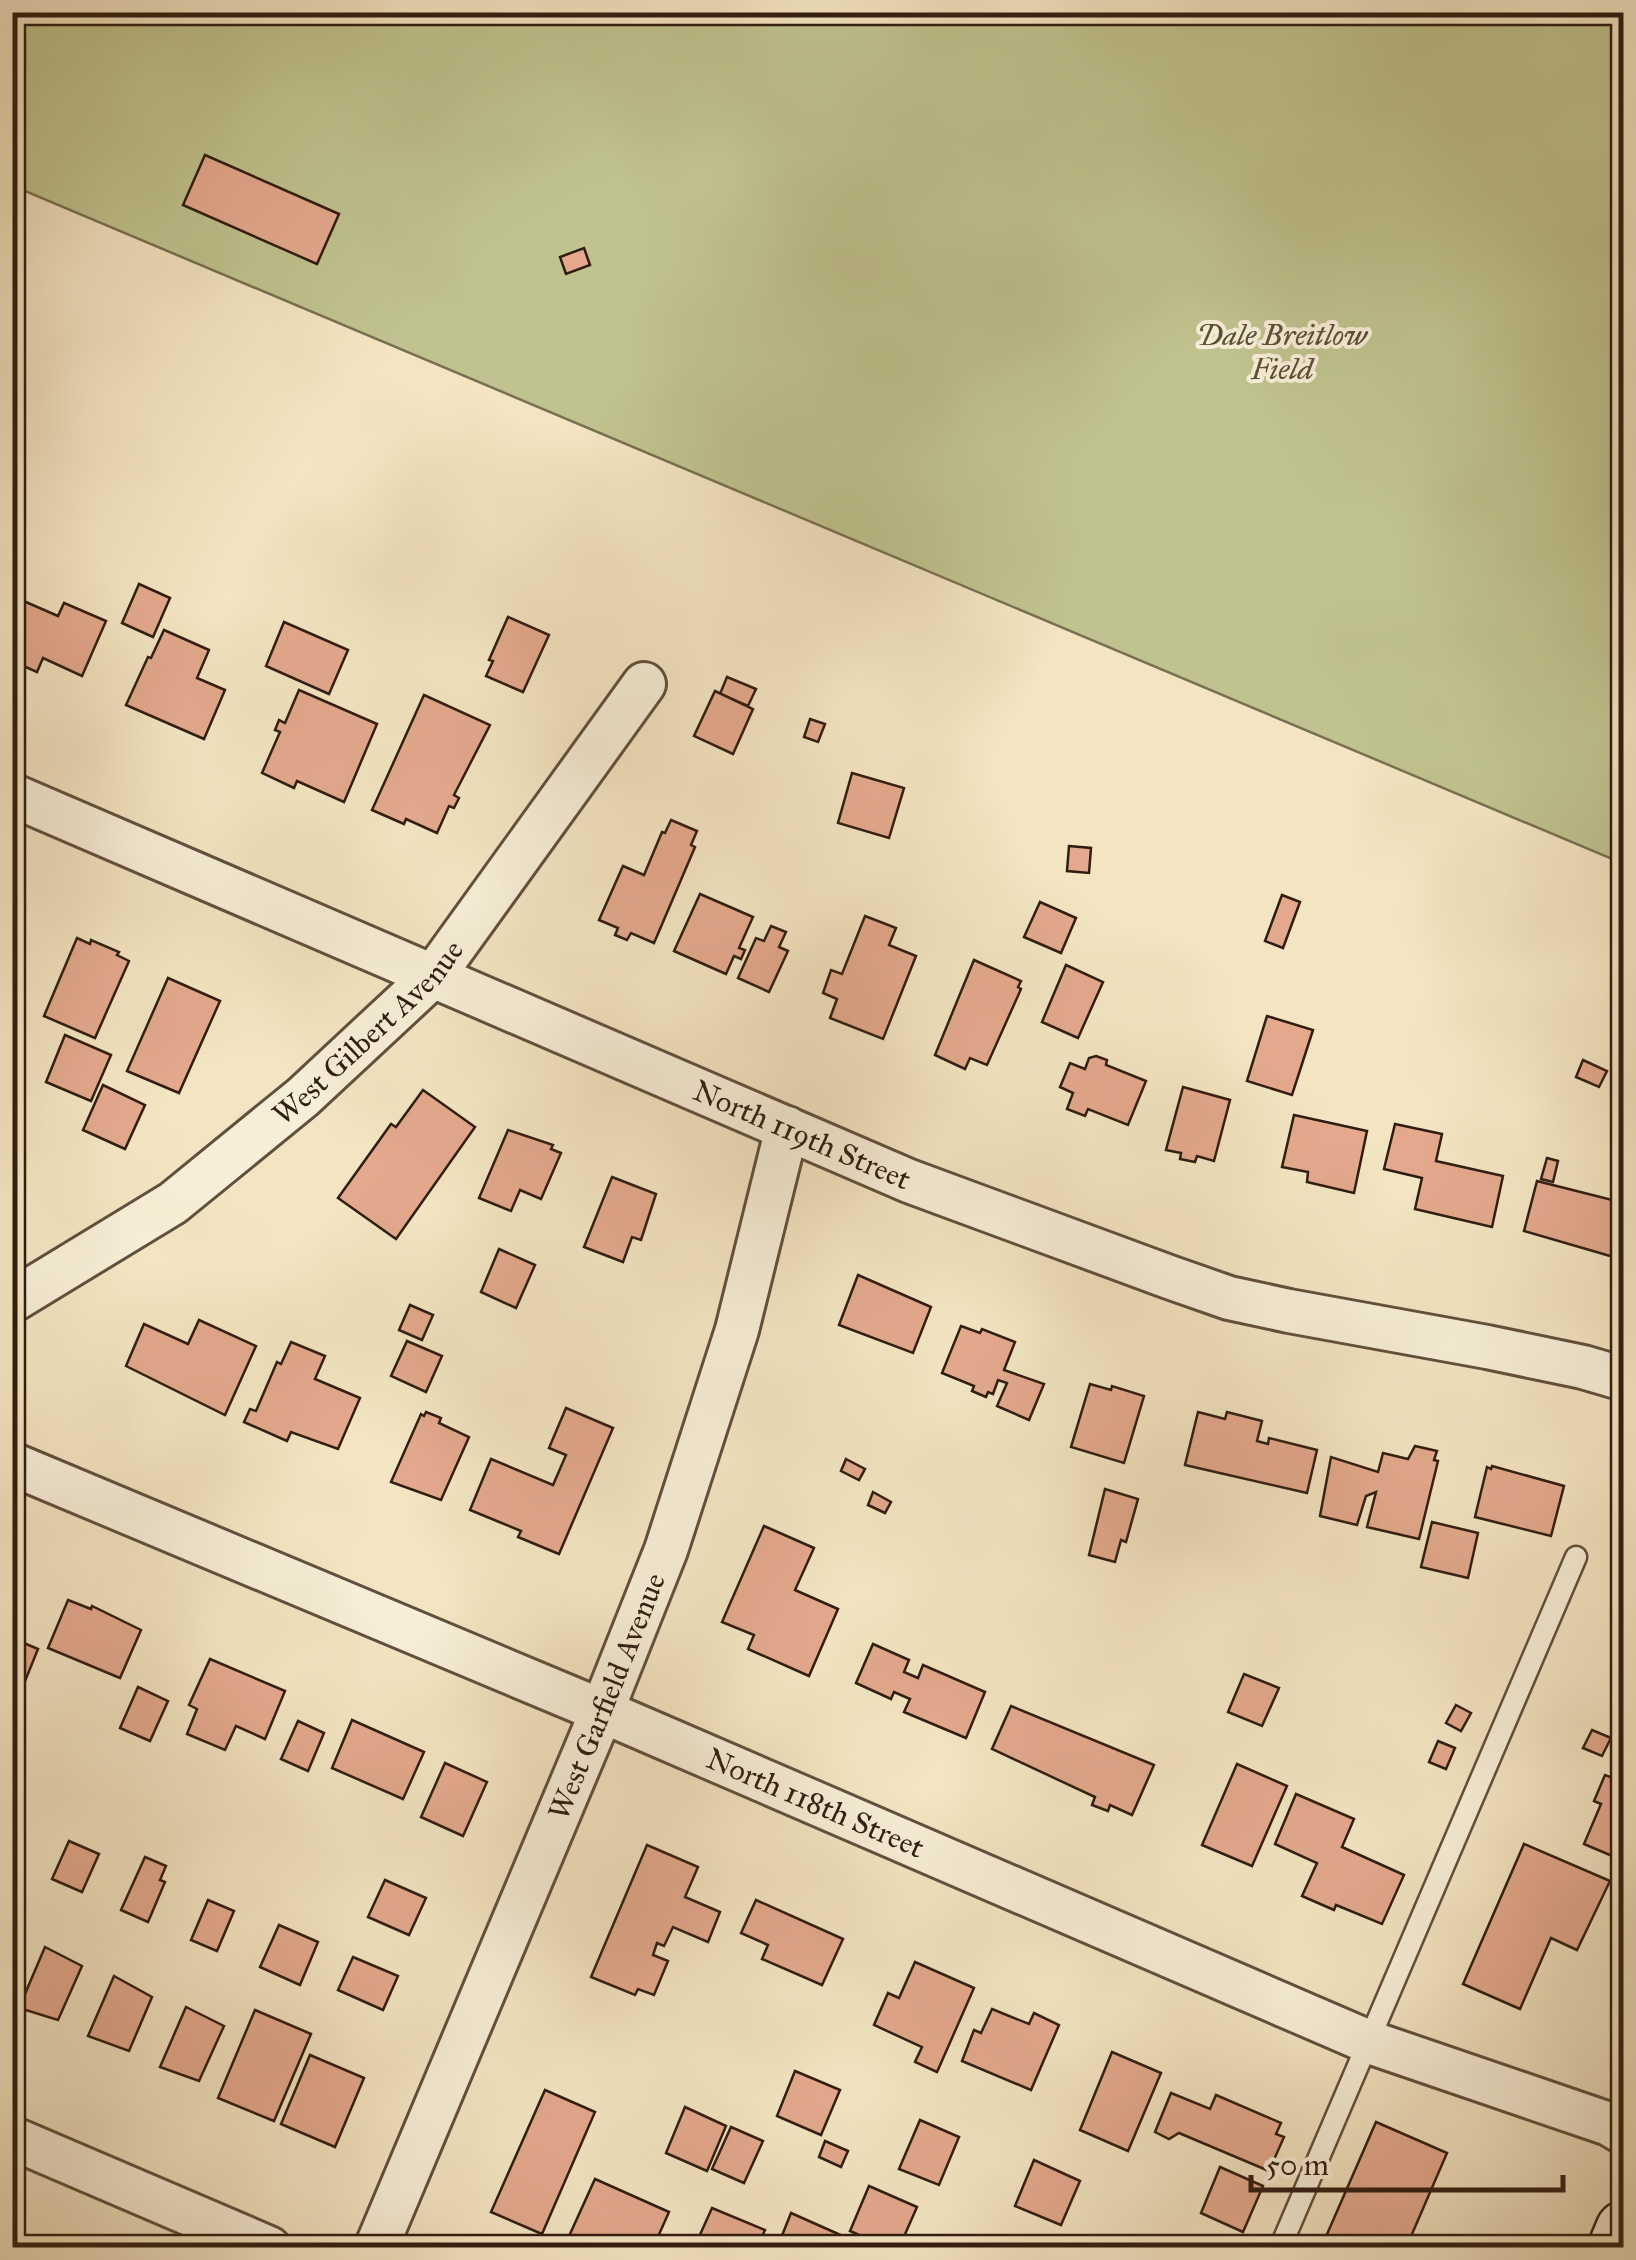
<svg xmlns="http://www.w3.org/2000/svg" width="1636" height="2260" viewBox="0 0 1636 2260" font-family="'IM FELL Great Primer',serif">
<rect width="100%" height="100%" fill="#f3e5c2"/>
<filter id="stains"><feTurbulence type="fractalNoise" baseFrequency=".002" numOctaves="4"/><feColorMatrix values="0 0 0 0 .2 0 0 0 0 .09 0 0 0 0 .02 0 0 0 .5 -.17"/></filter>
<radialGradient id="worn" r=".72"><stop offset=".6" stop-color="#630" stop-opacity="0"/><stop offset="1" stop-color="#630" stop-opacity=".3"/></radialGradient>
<path fill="#c0c38f" stroke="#787050" stroke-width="2.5" d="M12,13H1623L1624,833L1612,859L13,186Z"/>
<g fill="#e4a98d" stroke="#301d11" stroke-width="2.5">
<path d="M205,155L339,214L317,264L183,205Z"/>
<path d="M584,248L590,265L566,274L560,257Z"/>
<path d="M139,584L170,598L153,637L122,623Z"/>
<path d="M12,596L58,616L64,603L106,621L82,676L43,658L37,672L12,661Z"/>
<path d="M508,617L549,635L523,692L486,676L493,661L489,660Z"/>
<path d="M284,622L348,650L329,694L266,666Z"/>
<path d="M164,630L209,650L197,678L225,690L204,739L126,705L148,657L151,658Z"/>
<path d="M727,677L756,689L748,706L720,694Z"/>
<path d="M299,690L377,724L344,802L297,781L294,788L262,773L280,732L275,730L279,720L285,723Z"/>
<path d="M715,691L753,709L733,754L694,736Z"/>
<path d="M424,695L490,725L454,795L459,798L454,808L449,806L437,833L406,819L404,824L372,810Z"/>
<path d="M810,719L825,724L818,742L804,737Z"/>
<path d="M852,773L904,788L889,838L838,823Z"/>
<path d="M671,820L697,831L691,845L695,847L654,943L631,933L627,940L615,935L618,928L599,920L623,866L644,875L662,832L665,833Z"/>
<path d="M1069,846L1091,848L1089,873L1067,871Z"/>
<path d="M700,894L753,917L739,948L745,950L741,959L734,956L726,974L674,951Z"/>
<path d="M1282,895L1300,902L1283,948L1265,941Z"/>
<path d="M1040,902L1076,918L1061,953L1024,937Z"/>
<path d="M865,916L896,928L889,945L916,956L883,1039L830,1018L837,999L823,993L831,970L842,974Z"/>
<path d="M771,926L786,932L779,947L788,951L769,992L738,978L756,938L764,941Z"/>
<path d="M77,938L90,944L91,940L119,952L117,955L129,961L95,1038L44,1016Z"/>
<path d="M974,960L1021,981L1018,987L1021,989L987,1065L970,1058L965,1069L935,1055Z"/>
<path d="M1066,965L1103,982L1078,1038L1042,1022Z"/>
<path d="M168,978L220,1001L179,1093L127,1071Z"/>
<path d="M1267,1016L1313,1030L1292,1095L1247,1081Z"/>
<path d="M65,1035L111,1055L91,1101L46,1082Z"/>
<path d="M1096,1056L1107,1060L1106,1065L1146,1081L1128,1125L1088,1109L1085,1116L1067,1109L1073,1093L1060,1087L1070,1063L1085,1069L1089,1058Z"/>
<path d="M1583,1060L1607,1071L1599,1087L1576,1077Z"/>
<path d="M103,1085L145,1105L125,1149L83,1130Z"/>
<path d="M1183,1087L1230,1100L1214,1161L1197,1156L1195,1162L1180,1159L1181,1153L1166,1150Z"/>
<path d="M423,1090L475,1127L396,1239L338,1198L391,1124L396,1127Z"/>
<path d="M1294,1115L1367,1131L1354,1193L1307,1182L1308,1172L1282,1167Z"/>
<path d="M1395,1124L1442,1134L1436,1161L1503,1176L1492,1227L1415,1209L1422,1178L1384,1169Z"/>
<path d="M508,1130L553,1145L551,1149L561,1153L541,1199L520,1190L511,1211L479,1198Z"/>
<path d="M1547,1158L1558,1161L1553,1182L1541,1179Z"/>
<path d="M612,1177L656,1194L641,1240L632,1237L623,1262L584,1247Z"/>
<path d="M1537,1181L1624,1203V1260L1524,1231Z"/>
<path d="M499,1249L535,1265L516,1308L481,1292Z"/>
<path d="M858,1275L931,1307L913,1353L839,1325Z"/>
<path d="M410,1305L433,1315L422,1340L399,1330Z"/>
<path d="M199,1320L256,1346L225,1415L126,1366L144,1324L188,1344Z"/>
<path d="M961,1326L980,1333L982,1329L1015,1342L1004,1370L1044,1384L1029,1420L997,1406L1007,1383L998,1380L993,1394L988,1392L986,1397L972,1391L974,1386L942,1373Z"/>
<path d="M407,1341L442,1356L426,1392L391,1376Z"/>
<path d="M291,1342L325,1356L315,1379L360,1398L338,1449L291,1432L287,1441L244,1422L250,1409L256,1411L277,1362L281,1364Z"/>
<path d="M1090,1384L1111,1390L1112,1386L1144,1396L1124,1463L1071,1447Z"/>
<path d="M566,1408L613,1428L559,1554L518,1537L521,1531L470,1510L491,1459L553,1485L566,1455L549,1448Z"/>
<path d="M426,1412L441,1418L439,1423L469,1437L441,1500L391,1482L421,1414L424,1416Z"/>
<path d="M1198,1412L1225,1419L1227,1412L1262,1421L1257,1441L1268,1444L1269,1438L1317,1450L1307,1493L1185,1465Z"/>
<path d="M1415,1446L1437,1451L1434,1460L1438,1461L1419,1539L1367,1527L1376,1492L1366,1496L1357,1525L1320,1516L1331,1457L1378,1472L1383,1453L1408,1459Z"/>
<path d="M846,1459L865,1469L859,1480L841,1471Z"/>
<path d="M1492,1466L1564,1486L1551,1536L1475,1517L1487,1467L1491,1469Z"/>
<path d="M1105,1489L1138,1499L1126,1542L1121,1540L1115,1562L1089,1555Z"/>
<path d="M873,1492L891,1502L885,1513L868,1505Z"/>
<path d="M1432,1522L1478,1533L1468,1578L1421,1567Z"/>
<path d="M764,1526L814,1548L795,1590L838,1609L809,1676L748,1649L754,1635L722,1622Z"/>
<path d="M68,1600L91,1609L92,1606L141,1630L120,1678L48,1648Z"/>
<path d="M12,1638L38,1649L21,1691L12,1687Z"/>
<path d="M873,1644L909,1660L904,1672L918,1678L923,1665L985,1692L966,1738L904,1712L910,1699L894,1692L891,1699L856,1683Z"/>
<path d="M210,1659L285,1691L265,1739L236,1726L225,1750L187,1734L197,1709L189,1705Z"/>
<path d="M1244,1674L1279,1688L1262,1726L1228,1712Z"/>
<path d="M138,1687L168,1701L150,1741L120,1728Z"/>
<path d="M1456,1705L1471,1713L1461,1731L1446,1723Z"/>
<path d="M1011,1706L1154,1765L1132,1815L1110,1805L1108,1811L1092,1805L1095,1797L992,1749Z"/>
<path d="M352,1720L424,1752L403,1799L332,1768Z"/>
<path d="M298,1721L324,1733L308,1771L281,1759Z"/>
<path d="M1592,1730L1611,1738L1602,1756L1583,1748Z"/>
<path d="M1438,1741L1455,1748L1446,1769L1429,1762Z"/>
<path d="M1624,1752V1861L1584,1844L1601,1804L1594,1801L1605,1775L1613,1778Z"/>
<path d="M445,1763L487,1782L463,1836L421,1817Z"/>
<path d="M1237,1764L1287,1786L1252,1866L1202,1845Z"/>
<path d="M1296,1794L1354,1819L1342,1847L1404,1875L1382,1924L1336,1905L1334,1910L1302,1896L1317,1863L1275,1844Z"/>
<path d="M69,1841L99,1854L82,1892L52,1879Z"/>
<path d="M1524,1844L1610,1881L1577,1950L1551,1938L1520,2009L1463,1984Z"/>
<path d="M647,1845L698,1867L685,1897L720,1912L708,1942L673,1927L664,1946L657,1943L653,1955L668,1961L654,1995L638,1989L635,1995L591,1977Z"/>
<path d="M145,1857L166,1866L160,1880L165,1882L148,1922L121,1910Z"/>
<path d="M385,1880L426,1898L409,1935L368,1917Z"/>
<path d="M208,1900L234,1911L217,1951L191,1940Z"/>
<path d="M756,1900L843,1939L822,1985L762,1959L768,1945L741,1933Z"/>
<path d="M279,1925L318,1942L300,1985L260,1967Z"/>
<path d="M45,1947L82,1966L58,2020L19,2008Z"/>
<path d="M353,1957L398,1976L383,2010L338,1990Z"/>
<path d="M915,1962L974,1988L937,2072L915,2062L922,2047L874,2025L888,1993L899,1998Z"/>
<path d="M114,1976L152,1997L129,2051L88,2036Z"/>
<path d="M186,2007L224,2026L199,2081L160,2067Z"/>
<path d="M992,2009L1029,2024L1034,2013L1059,2025L1031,2090L962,2061L974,2030L981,2033Z"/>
<path d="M255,2010L311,2034L274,2121L218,2098Z"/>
<path d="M1112,2052L1161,2073L1128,2151L1080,2130Z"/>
<path d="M310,2055L364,2078L335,2147L281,2124Z"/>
<path d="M795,2071L840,2090L821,2135L777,2116Z"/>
<path d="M545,2090L595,2112L542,2234L491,2212Z"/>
<path d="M1171,2093L1210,2109L1216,2095L1281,2123L1276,2134L1284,2137L1269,2171L1179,2133L1169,2139L1155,2132Z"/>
<path d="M685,2107L726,2126L707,2171L666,2153Z"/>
<path d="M920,2120L959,2137L939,2185L899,2169Z"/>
<path d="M1376,2122L1447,2153L1406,2248H1321Z"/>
<path d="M731,2127L763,2141L744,2183L712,2169Z"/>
<path d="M825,2141L848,2151L841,2167L819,2157Z"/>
<path d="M1034,2160L1080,2181L1061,2225L1015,2206Z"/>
<path d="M1220,2167L1263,2186L1243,2232L1201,2213Z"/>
<path d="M595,2179L669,2212L653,2248L565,2245Z"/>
<path d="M869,2186L917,2207L899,2248H889L850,2231Z"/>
<path d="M712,2208L765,2230L757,2248H694Z"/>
<path d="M791,2213L845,2237L840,2248H777Z"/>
</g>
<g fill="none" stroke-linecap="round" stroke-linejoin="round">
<defs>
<path id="service" d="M1280,2248L1576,1557"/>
<g id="minor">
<path id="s1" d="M12,795L909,1181L1169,1277L1229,1298L1289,1311L1487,1347L1583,1367L1624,1379"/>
<path id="s2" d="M12,1301L173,1203L303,1097L434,975L644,684"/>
<path id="s3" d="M12,1464L602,1711L1369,2042L1609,2124L1624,2133"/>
<path d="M12,2138L269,2248"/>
<path id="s4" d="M376,2248L602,1711L666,1550L737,1330L787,1128"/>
</g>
<path id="secondary" d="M1616,2248L1624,2229"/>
</defs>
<use href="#service" stroke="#614f3d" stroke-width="25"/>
<use href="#minor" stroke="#614f3d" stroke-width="48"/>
<use href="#secondary" stroke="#301d11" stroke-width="60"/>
<use href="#service" stroke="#f7eed7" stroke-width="20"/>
<use href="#minor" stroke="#f7eed7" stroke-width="42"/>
<use href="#secondary" stroke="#f7eed7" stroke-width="55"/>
</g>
<g text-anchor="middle" stroke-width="8" stroke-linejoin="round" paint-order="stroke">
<g font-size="30" font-style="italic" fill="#5b4f37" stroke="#f7eed7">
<text x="1282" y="345">Dale Breitlow<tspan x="1282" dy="34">Field</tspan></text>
</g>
<g font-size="30" fill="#301d11" stroke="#f7eed7">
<text dy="10" stroke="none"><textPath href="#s2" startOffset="448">West Gilbert Avenue</textPath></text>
<text dy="10" stroke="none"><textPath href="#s1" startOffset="860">North 119th Street</textPath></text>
<text dy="10" stroke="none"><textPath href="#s4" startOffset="598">West Garfield Avenue</textPath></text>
<text dy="10" stroke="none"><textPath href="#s3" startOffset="872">North 118th Street</textPath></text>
</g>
</g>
<rect width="1636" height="2260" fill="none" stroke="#f3e5c2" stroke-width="50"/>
<rect x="15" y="15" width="1606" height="2230" fill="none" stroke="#301d11" stroke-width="5"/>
<rect x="25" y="25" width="1586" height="2210" fill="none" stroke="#301d11" stroke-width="2.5"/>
<path d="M1251 2175v15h312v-15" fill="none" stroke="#301d11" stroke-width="5"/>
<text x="1266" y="2175" font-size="30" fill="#301d11" stroke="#f7eed7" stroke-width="8" paint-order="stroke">50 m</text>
<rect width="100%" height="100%" filter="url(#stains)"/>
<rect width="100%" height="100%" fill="url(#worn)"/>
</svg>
